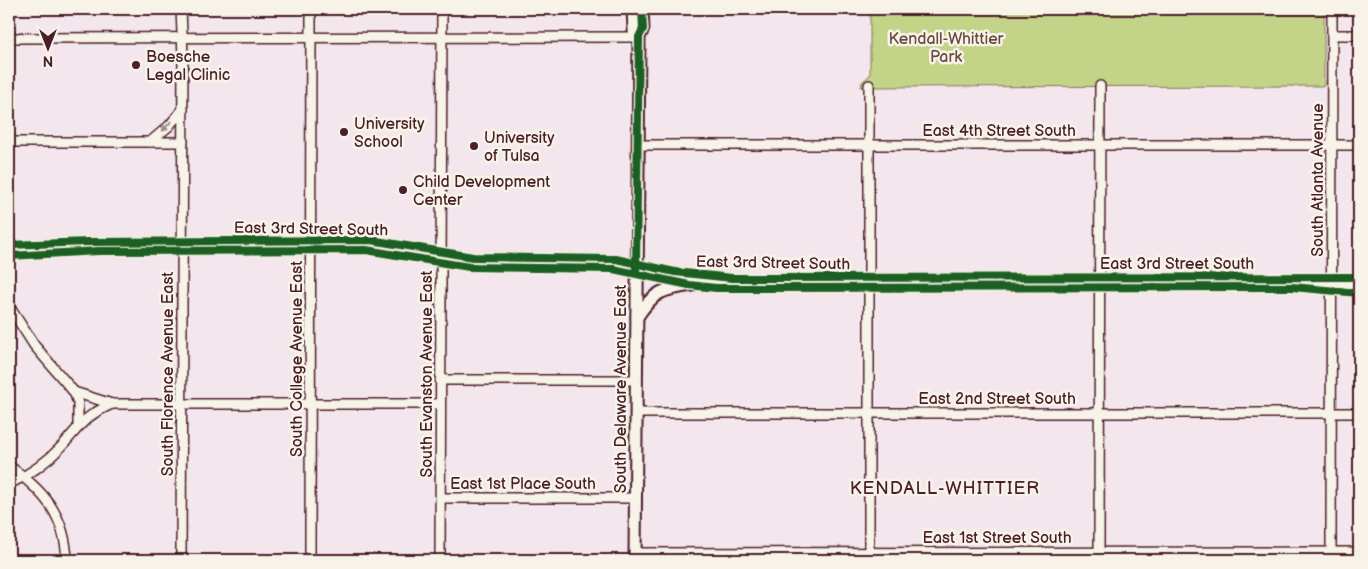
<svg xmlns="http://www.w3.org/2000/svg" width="1368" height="569" viewBox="0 0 1368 569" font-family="'Balsamiq Sans',sans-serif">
<rect width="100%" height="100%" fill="#f3e6ec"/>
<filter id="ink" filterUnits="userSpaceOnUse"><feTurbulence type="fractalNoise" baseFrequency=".02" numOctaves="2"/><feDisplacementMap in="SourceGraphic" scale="10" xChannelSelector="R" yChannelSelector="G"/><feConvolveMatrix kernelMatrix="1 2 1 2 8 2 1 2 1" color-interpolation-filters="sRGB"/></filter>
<g filter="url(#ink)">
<path fill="#c3d388" stroke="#86795a" d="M870,9H1324V86L861,87L862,82L870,75Z"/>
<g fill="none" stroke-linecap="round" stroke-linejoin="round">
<defs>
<g id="minor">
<path d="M1332,35H1359"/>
<path d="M9,38L639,37"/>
<path d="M9,142H183"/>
<path d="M150,142L169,126L183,109"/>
<path d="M639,145H1359"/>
<path d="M9,306L34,345L74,392L78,403V425"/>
<path d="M440,380H636"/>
<path d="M74,392L112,404"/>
<path d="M636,413H1359"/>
<path d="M9,466C44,491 65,515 67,560"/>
<path d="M9,484C29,475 47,462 62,446C82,424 83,417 112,404H440"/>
<path d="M440,498H636"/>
<path d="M635,553L1359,552"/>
<path d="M181,560L183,56L181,9"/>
<path d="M310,560L311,9"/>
<path d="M440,560L442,9"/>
<path d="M869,560V85"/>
<path d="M1099,560L1100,86"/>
<path d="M1331,560L1332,9"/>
</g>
<g id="tertiary">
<path d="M633,9L634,30L639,37"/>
<path d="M9,250L94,246L379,245L480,262L609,263L681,279L714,282H1308L1359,285"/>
<path d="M637,317C654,291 663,289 693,285"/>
<path d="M635,560L639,37L643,29L642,9"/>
</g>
</defs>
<use href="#minor" stroke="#4a1f2b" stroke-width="12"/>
<use href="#tertiary" stroke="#4a1f2b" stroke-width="15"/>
<use href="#minor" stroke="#f7f3e8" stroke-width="9"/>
<use href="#tertiary" stroke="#f7f3e8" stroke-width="11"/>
<defs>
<g id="cycleway">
<path d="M9,245L88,242L371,240L473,257L616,259L675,272L732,278L1359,277"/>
<path d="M9,256L99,251L366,250L469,267L613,269L689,285L716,288L1292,287L1359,293"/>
<path d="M636,270L639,37L643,29L642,9"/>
</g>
</defs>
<use href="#cycleway" stroke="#f7f3e8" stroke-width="11"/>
<use href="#cycleway" stroke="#1b5e20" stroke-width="8"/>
</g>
<defs><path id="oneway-solid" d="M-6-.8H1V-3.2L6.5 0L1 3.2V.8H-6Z" transform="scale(1.25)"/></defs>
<use fill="#a0898a" href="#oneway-solid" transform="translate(167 126) rotate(133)"/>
</g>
<g fill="#4a1f2b" stroke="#f7f3e8" stroke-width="2">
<circle cx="136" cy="65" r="5"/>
<circle cx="344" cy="132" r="5"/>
<circle cx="474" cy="146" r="5"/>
<circle cx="403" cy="190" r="5"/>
</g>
<g text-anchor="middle" stroke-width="5" stroke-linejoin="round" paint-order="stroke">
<g font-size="16" fill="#684c42" stroke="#f7f3e8">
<text x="946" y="44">Kendall-Whittier<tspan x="946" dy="18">Park</tspan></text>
</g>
<g font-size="16" fill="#4a1f2b" stroke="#f7f3e8" text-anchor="start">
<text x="146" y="62">Boesche<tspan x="146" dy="18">Legal Clinic</tspan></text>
<text x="354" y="129">University<tspan x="354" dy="18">School</tspan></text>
<text x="484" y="143">University<tspan x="484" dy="18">of Tulsa</tspan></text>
<text x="413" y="187">Child Development<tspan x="413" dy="18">Center</tspan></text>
</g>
<g font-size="16" fill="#4a1f2b" stroke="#f7f3e8">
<text x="999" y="136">East 4th Street South</text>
<text transform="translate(1317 180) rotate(-90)" y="6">South Atlanta Avenue</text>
<text transform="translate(311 228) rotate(1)" y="6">East 3rd Street South</text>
<text transform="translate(773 262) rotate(1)" y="6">East 3rd Street South</text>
<text x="1177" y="269">East 3rd Street South</text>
<text transform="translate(296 359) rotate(-90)" y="6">South College Avenue East</text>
<text transform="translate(167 374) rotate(-90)" y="6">South Florence Avenue East</text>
<text transform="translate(426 374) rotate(-90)" y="6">South Evanston Avenue East</text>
<text transform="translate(620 389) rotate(-90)" y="6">South Delaware Avenue East</text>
<text x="997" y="404">East 2nd Street South</text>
<text x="523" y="489">East 1st Place South</text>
<text x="997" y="543">East 1st Street South</text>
</g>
<g font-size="18" letter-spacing="1" fill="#4a1f2b" stroke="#f7f3e8">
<text x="945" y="494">KENDALL-WHITTIER</text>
</g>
</g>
<rect width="1368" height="569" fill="none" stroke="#f7f3e8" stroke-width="30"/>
<rect x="15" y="15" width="1338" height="539" fill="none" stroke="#4a1f2b" stroke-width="2" filter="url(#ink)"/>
<g transform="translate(48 48) rotate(180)" stroke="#f7f3e8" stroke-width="4" paint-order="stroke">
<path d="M0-4L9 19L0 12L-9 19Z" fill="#4a1f2b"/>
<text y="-8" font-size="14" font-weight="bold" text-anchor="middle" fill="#4a1f2b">N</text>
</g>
</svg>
